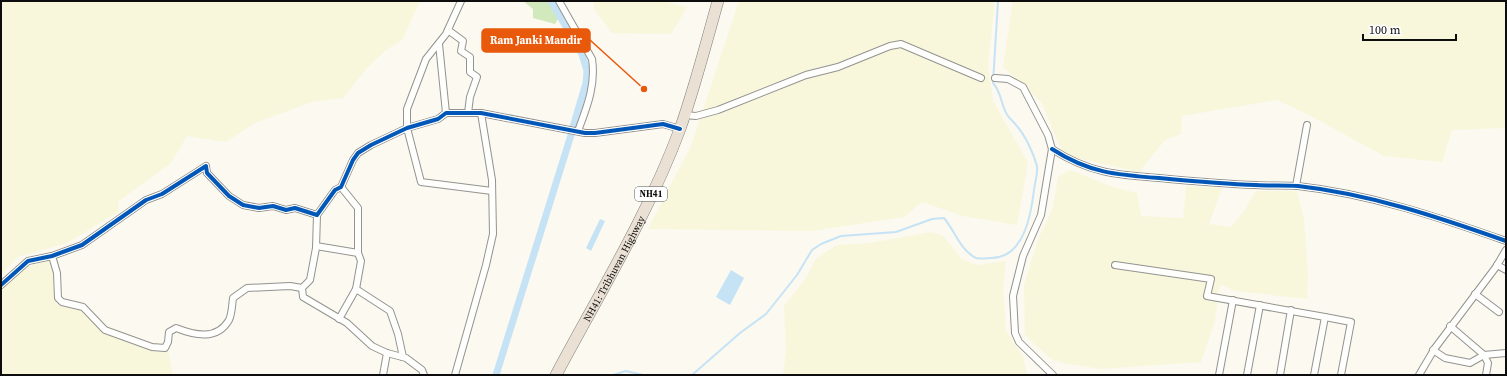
<svg xmlns="http://www.w3.org/2000/svg" width="1507" height="376" viewBox="0 0 1507 376" font-family="'Source Serif 4',serif">
<rect width="100%" height="100%" fill="#fbf9f0"/>
<g fill="#f8f7dc">
<path d="M1,1H420L402,40L386,50L367,68L343,98L312,102L255,123L226,142L187,136L171,163L119,201L118,212L67,243L18,257L1,275Z"/>
<path d="M594,1H661L687,7L671,34L612,33L594,9Z"/>
<path d="M739,1H995L988,65L993,101L1028,163L1017,225L963,216L922,202L904,217L812,231L648,229L691,146Z"/>
<path d="M1013,1H1506V128L1452,130L1442,162L1384,156L1309,115L1277,100L1182,116L1181,134L1165,140L1139,172L1063,155L1042,103L1003,67Z"/>
<path d="M1070,170L1113,187L1137,193L1141,216L1183,218L1186,186L1222,188L1209,224L1231,227L1244,211L1256,191H1297L1304,219L1308,275L1307,299L1235,291L1220,284L1215,321L1201,362L1101,369L1063,363L1051,359L1025,335L1024,285L1039,237L1053,208L1058,177Z"/>
<path d="M931,232L943,236L962,259L977,265L1006,261L1003,289L1006,331L1023,356L1027,375H783L786,351L784,306L806,278L816,259L837,245L870,243Z"/>
<path d="M49,260L54,277V300L58,305L81,310L104,332L156,352L168,351L173,375H1V289L24,268Z"/>
</g>
<path fill="#d2e9bd" d="M523,1H554L561,14L555,24L533,18V9Z"/>
<g fill="#c6e3f6">
<path d="M600,219L605,221L591,251L586,248Z"/>
<path d="M731,270L744,278L730,305L716,297Z"/>
</g>
<g fill="none" stroke-linecap="round" stroke-linejoin="round">
<g stroke="#c6e3f6" stroke-width="2">
<path d="M613,375L626,371L643,375"/>
<path d="M692,375L740,333L766,314L797,275L812,250L821,244L841,236L896,232L932,219L944,218C955,231 960,250 976,258C980,259 987,258 991,258C1024,258 1031,215 1034,190C1035,182 1038,173 1037,166C1033,152 1025,135 1016,125C1014,122 1010,119 1008,116C1000,104 1003,95 993,83L998,1"/>
</g>
<g stroke="#c6e3f6" stroke-width="7">
<path d="M551,1L582,54L587,71L586,83L573,127"/>
<path d="M496,375L572,132"/>
</g>
<defs>
<g id="street">
<path d="M461,1L446,34L426,59L407,109V128L421,182L492,191"/>
<path d="M559,1L592,59C596,85 587,107 578,131"/>
<path d="M448,30L463,41L461,51L470,57V72L477,77L470,97L468,113"/>
<path d="M439,44L446,113"/>
<path d="M995,78L1008,79L1023,87L1048,135L1052,149L1041,215L1023,256L1013,296L1015,333L1019,342L1053,375"/>
<path d="M685,115L696,116L718,110L806,75L838,67L890,46L901,44L981,78"/>
<path d="M1052,149C1089,173 1117,175 1159,178C1191,181 1223,184 1256,185C1270,186 1284,185 1298,186C1370,194 1438,217 1506,241"/>
<path d="M1296,186L1307,125"/>
<path d="M317,215L316,248L310,280L302,288L303,297L347,323L372,346L387,353L406,358L422,370L424,375"/>
<path d="M316,246L358,253"/>
<path d="M52,256L57,273L58,298L62,302L83,307L105,330L152,347L165,348L168,342L169,332L176,328C194,335 217,341 229,320C232,314 232,305 233,298L247,288L290,286L302,288"/>
<path d="M1115,265L1211,279L1207,296L1325,317L1314,375"/>
<path d="M1497,265L1506,270"/>
<path d="M1,285L28,261L52,256L82,245L146,200L162,194L206,166L207,173L229,196L243,205L259,208L273,206L286,210L295,208L317,215L335,190L341,187L353,160L358,153L371,145L407,128L438,119L446,113H481L585,133H595L663,124L680,129"/>
<path d="M356,289L390,311L398,334L403,357"/>
<path d="M1475,294L1499,312"/>
<path d="M1325,317L1351,322L1341,375"/>
<path d="M339,319L356,289L361,261L358,253V208L341,187"/>
<path d="M1450,326L1484,355L1488,363L1486,375"/>
<path d="M1433,350L1445,358L1470,363L1484,355L1506,353"/>
<path d="M383,375L387,353"/>
<path d="M455,375L486,265L493,234L492,180L481,113"/>
<path d="M1219,375L1233,300"/>
<path d="M1247,375L1260,305"/>
<path d="M1280,375L1291,310"/>
<path d="M1419,375L1435,348L1496,267L1506,250"/>
</g>
<g id="highway">
<path id="s1" d="M556,375C599,294 648,215 680,129C695,87 706,43 718,1"/>
</g>
</defs>
<use href="#street" stroke="#94938f" stroke-width="8"/>
<use href="#highway" stroke="#81817c" stroke-width="12"/>
<use href="#street" stroke="#fefefd" stroke-width="6"/>
<use href="#highway" stroke="#eae0d4" stroke-width="11"/>
<defs>
<g id="cycleway">
<path d="M1052,149C1089,173 1117,175 1159,178C1191,181 1223,184 1256,185C1270,186 1284,185 1298,186C1370,194 1438,217 1506,241"/>
<path d="M1,285L28,261L52,256L82,245L146,200L162,194L206,166L207,173L229,196L243,205L259,208L273,206L286,210L295,208L317,215L335,190L341,187L353,160L358,153L371,145L407,128L438,119L446,113H481L585,133H595L663,124L680,129"/>
</g>
</defs>
<use href="#cycleway" stroke="#fff" stroke-width="6"/>
<use href="#cycleway" stroke="#0057b8" stroke-width="4"/>
</g>
<g text-anchor="middle" stroke-width="4" stroke-linejoin="round" paint-order="stroke">
<rect fill="#fff" stroke="#565656" stroke-width="1" x="635" y="187" width="32" height="14" rx="3"/>
<g font-size="9" font-weight="bold" fill="#0d0d0d">
<text x="651" y="197">NH41</text>
</g>
<g font-size="10" fill="#0d0d0d" stroke="#fff">
<text dy="4" stroke="none"><textPath href="#s1" startOffset="121">NH41: Tribhuvan Highway</textPath></text>
</g>
</g>
<path fill="none" stroke="#e8590c" stroke-width="1.5" d="M644 89L590 40"/>
<circle fill="#e8590c" stroke="#fff" stroke-width="1.5" cx="644" cy="89" r="4"/>
<rect fill="#e8590c" stroke="#e8590c" stroke-width="1.5" x="482" y="29" width="108" height="23" rx="4"/>
<g font-size="11" text-anchor="middle" font-weight="bold" fill="#fff">
<text x="536" y="44">Ram Janki Mandir</text>
</g>
<rect width="1507" height="376" fill="none" stroke="#0d0d0d" stroke-width="4"/>
<path d="M1363 34v6h93v-6" fill="none" stroke="#0d0d0d" stroke-width="2"/>
<text x="1369" y="34" font-size="12" fill="#0d0d0d" stroke="#ffffff" stroke-width="3" paint-order="stroke">100 m</text>
</svg>
